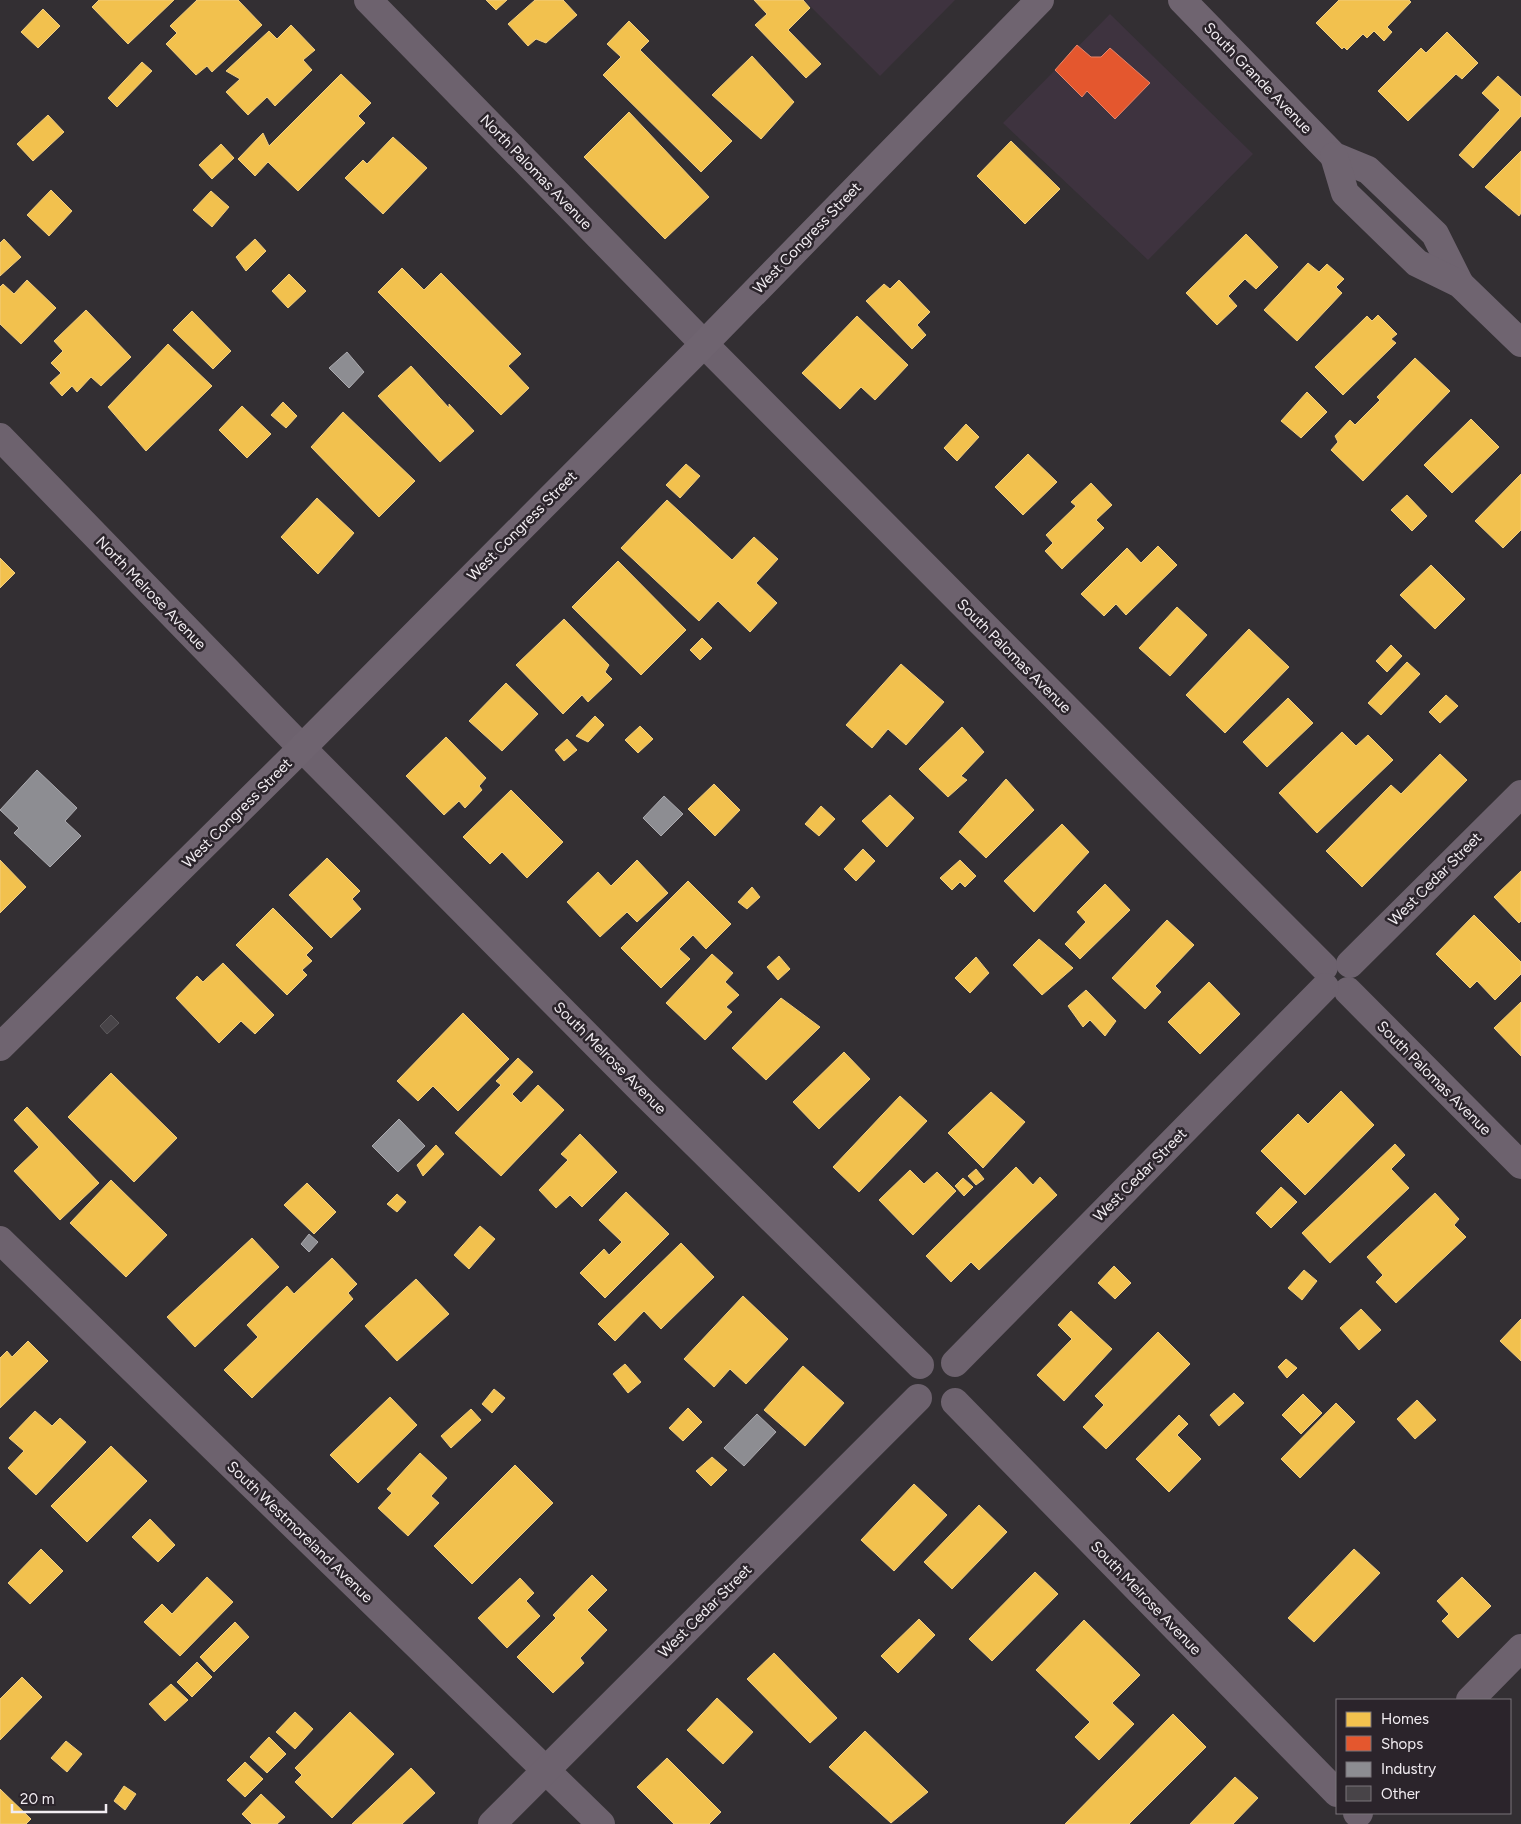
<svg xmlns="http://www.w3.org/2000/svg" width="1521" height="1824" viewBox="0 0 1521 1824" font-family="Figtree,sans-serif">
<rect width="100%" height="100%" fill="#332f33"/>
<g fill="#3e333f">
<path d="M804,0H955L880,76Z"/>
<path d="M1110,14L1253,154L1148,260L1003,123Z"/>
</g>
<g fill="#f2c14e" stroke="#f2ce7f">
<path d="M99,0H174L128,44L92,7Z"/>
<path d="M197,0H238L262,25L212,72L207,66L196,75L166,44L177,33L170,26Z"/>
<path d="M486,0H507L496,10Z"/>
<path d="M535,0H563L577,15L546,43L536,39L528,46L508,24Z"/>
<path d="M754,0H803L810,8L788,30L821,64L806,78L755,25L767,14Z"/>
<path d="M1339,0H1409L1411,2L1387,27L1392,32L1384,41L1374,31L1367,38L1363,34L1347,50L1344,47L1342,49L1316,23Z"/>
<path d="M43,9L60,26L38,48L21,32Z"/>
<path d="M629,21L649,41L640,50L732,141L701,172L603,75L621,57L607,44Z"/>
<path d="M291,25L315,50L303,60L312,70L275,106L267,97L248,115L226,92L240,79L226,71L269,31L277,39Z"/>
<path d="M1447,32L1478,63L1462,79L1456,74L1408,121L1378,91L1421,48L1426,53Z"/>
<path d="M752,56L794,102L761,139L712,95Z"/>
<path d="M142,62L152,71L117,107L108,98Z"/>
<path d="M341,74L371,103L358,116L365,123L298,191L268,162L255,176L238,159L263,133L269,146Z"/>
<path d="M1498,76L1521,97V116L1473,168L1459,155L1500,110L1482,93Z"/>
<path d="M629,112L709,197L665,239L584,157Z"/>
<path d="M48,115L64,132L33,161L17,144Z"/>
<path d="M393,137L427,168L383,214L345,178L363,160L367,164Z"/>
<path d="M1011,141L1060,189L1025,224L977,176Z"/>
<path d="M221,144L234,158L212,179L199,165Z"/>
<path d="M1521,151V213L1519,216L1485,187Z"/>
<path d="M51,190L72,211L49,236L27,215Z"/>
<path d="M211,191L229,207L212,227L193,210Z"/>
<path d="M1246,234L1278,267L1256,289L1245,279L1228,296L1237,306L1217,325L1186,293Z"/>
<path d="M4,239L21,257L0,276V243Z"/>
<path d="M255,239L266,251L246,271L236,257Z"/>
<path d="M1308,263L1319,272L1327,264L1344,279L1336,287L1342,293L1297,341L1264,310Z"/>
<path d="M402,268L424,290L441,273L521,354L508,366L529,388L501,415L378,292Z"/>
<path d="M289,274L306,291L288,308L272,291Z"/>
<path d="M27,280L56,308L21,344L0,324V287L3,284L14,294Z"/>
<path d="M899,280L930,312L917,325L926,335L912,349L866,301L884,284L890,289Z"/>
<path d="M86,310L131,357L101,386L91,377L77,392L72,386L62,396L50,383L61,373L51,363L63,351L54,341Z"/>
<path d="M192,311L231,351L213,369L173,330Z"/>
<path d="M1378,315L1397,334L1391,339L1396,343L1343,395L1315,367L1367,316L1372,321Z"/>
<path d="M857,316L908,365L875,400L861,387L840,409L802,373Z"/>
<path d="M168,344L212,386L146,451L108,407Z"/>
<path d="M1415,358L1450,391L1363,481L1331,450L1338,442L1335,436L1350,420L1355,425L1380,400L1377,397Z"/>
<path d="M411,366L449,408V404L474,431L440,462L378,396Z"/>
<path d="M1307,392L1327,412L1301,438L1281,421Z"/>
<path d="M283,402L297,416L286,428L271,415Z"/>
<path d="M242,406L271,434L247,458L219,430Z"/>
<path d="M343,412L415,481L379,517L311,447Z"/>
<path d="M1471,419L1499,447L1452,493L1424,465Z"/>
<path d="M966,424L979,437L957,461L944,448Z"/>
<path d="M1028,454L1057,482L1023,515L995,487Z"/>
<path d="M686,464L700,476L680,498L666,485Z"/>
<path d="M1521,474V530L1503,548L1475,521Z"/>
<path d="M1091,483L1112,505L1096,520L1104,528L1062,569L1045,551L1053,543L1046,535L1076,506L1071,502Z"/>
<path d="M1407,495L1427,516L1412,531L1391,510Z"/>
<path d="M317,498L354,533L318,574L281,537Z"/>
<path d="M667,500L732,560L754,537L778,559L756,583L777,603L750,632L718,601L699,621L621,548Z"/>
<path d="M1158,546L1177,565L1126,615L1116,604L1104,616L1081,594L1127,548L1141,563Z"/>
<path d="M0,558L15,573L0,588Z"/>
<path d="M618,561L686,630L641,675L572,607Z"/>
<path d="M1431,565L1465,599L1435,629L1400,595Z"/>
<path d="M1177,607L1207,635L1170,676L1139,648Z"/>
<path d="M564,619L609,665L605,672L612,679L588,702L582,695L563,714L516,665Z"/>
<path d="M1249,629L1289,667L1225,733L1186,695Z"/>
<path d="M702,638L712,648L700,660L690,650Z"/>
<path d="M1391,645L1402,656L1387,672L1376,661Z"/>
<path d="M1407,662L1420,674L1381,715L1368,703Z"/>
<path d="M901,664L944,702L906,745L888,729L872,748L846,725Z"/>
<path d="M506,683L538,714L502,751L469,721Z"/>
<path d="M1446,695L1458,706L1440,723L1429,712Z"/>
<path d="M1288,698L1313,723L1267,767L1243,742Z"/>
<path d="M595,716L604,725L588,742L576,736Z"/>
<path d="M640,726L653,739L638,753L625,740Z"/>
<path d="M962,727L984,752L961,776L967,780L948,797L919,769Z"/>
<path d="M1342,732L1356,746L1368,735L1393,760L1317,833L1279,793Z"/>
<path d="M446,737L486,778L479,786L482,790L465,808L459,801L444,815L406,776Z"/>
<path d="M567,739L577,750L564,761L555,750Z"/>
<path d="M1440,754L1467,780L1362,887L1326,851L1391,785L1401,794Z"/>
<path d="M1006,779L1034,810L986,858L959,832Z"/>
<path d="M714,784L740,810L715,836L688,809Z"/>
<path d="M511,790L563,842L527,878L502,852L490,864L463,837Z"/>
<path d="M890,795L914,818L887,847L862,821Z"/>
<path d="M821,806L835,819L819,836L805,824Z"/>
<path d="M1062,824L1089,852L1034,912L1004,881Z"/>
<path d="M863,849L875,861L856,881L844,869Z"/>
<path d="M327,858L360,891L352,899L361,909L331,938L289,895Z"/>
<path d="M0,860L26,887L0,913Z"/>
<path d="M637,860L668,893L637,922L627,912L600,937L567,902L598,872L611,886Z"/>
<path d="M960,860L976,876L965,887L960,882L952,890L940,878Z"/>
<path d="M1521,871V921L1519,923L1494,897Z"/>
<path d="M688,881L731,924L706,949L693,935L679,949L690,959L661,988L621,948Z"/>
<path d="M1105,884L1130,910L1080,959L1065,944L1086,922L1077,912Z"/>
<path d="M752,887L760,897L747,909L738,902Z"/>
<path d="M273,908L313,948L306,955L312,961L302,970L307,975L287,995L236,945Z"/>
<path d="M1474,915L1521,962V974L1495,1000L1477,981L1470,988L1436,954Z"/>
<path d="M1167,920L1194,945L1155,986L1161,992L1145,1009L1112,978Z"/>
<path d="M1039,939L1073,968L1042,995L1013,965Z"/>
<path d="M712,954L733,973L725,982L739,995L726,1007L732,1012L705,1040L666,1003Z"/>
<path d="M779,956L790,969L778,980L767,967Z"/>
<path d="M976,957L989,973L970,993L955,978Z"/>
<path d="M223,963L274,1015L255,1034L241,1021L219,1043L176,998L197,976L203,982Z"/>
<path d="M1209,982L1240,1014L1200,1054L1168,1022Z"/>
<path d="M1086,990L1116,1021L1105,1036L1090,1020L1083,1027L1068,1006Z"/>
<path d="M781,998L820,1027L766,1080L732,1048Z"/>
<path d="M1521,1002V1056L1494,1028Z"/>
<path d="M463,1013L509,1059L458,1111L433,1086L418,1101L397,1081Z"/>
<path d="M844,1052L870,1079L819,1129L793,1102Z"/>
<path d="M518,1058L533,1072L512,1094L521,1103L538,1085L564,1110L501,1176L455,1133L501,1085L496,1081Z"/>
<path d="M111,1073L177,1138L134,1182L68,1117Z"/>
<path d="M1341,1091L1374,1125L1305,1195L1261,1151L1298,1114L1308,1124Z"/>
<path d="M991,1092L1025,1122L983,1168L948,1133Z"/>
<path d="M900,1096L927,1121L859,1192L833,1167Z"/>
<path d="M27,1107L99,1183L60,1220L14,1171L39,1147L14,1120Z"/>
<path d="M580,1134L617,1172L582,1207L570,1195L556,1208L539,1190L568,1160L561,1154Z"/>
<path d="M1395,1144L1405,1155L1391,1169L1409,1188L1330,1263L1302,1233Z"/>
<path d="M436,1145L444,1154L423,1176L417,1165Z"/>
<path d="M1016,1167L1033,1185L1040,1177L1057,1195L979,1270L971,1262L951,1282L926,1256Z"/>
<path d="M976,1169L984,1179L976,1185L968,1176Z"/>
<path d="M910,1170L924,1184L937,1172L956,1191L913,1235L879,1200Z"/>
<path d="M963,1178L973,1187L964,1196L955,1186Z"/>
<path d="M111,1180L167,1235L126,1277L70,1223Z"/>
<path d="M307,1183L336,1212L314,1234L284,1205Z"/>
<path d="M1281,1187L1297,1202L1271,1228L1256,1213Z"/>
<path d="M626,1192L669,1234L605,1298L580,1273L604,1249L609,1255L622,1242L599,1220Z"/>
<path d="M1435,1193L1459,1219L1454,1225L1466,1237L1396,1303L1376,1282L1383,1275L1367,1257Z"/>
<path d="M397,1194L406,1202L397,1212L387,1204Z"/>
<path d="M480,1226L495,1239L469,1269L454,1255Z"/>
<path d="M252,1238L279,1267L195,1347L167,1317Z"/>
<path d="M681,1243L714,1277L661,1329L644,1311L615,1341L598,1324Z"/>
<path d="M332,1258L357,1284L348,1293L353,1299L252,1398L224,1370L258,1337L247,1325L287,1286L294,1294Z"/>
<path d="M1114,1266L1131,1283L1115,1299L1098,1283Z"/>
<path d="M1304,1270L1317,1281L1302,1300L1288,1288Z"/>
<path d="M416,1279L449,1314L397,1361L365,1326Z"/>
<path d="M743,1296L788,1339L746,1384L730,1369L714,1387L684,1359Z"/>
<path d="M1361,1309L1381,1330L1359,1350L1340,1328Z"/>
<path d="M1071,1311L1112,1349L1064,1401L1037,1375L1072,1339L1058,1325Z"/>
<path d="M1521,1319V1361L1500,1341Z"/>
<path d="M1158,1332L1190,1364L1106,1449L1083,1427L1104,1405L1095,1396Z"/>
<path d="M28,1341L48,1361L0,1408V1358L7,1351L12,1357Z"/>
<path d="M1286,1359L1297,1368L1287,1378L1278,1367Z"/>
<path d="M625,1364L641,1382L628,1393L613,1374Z"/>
<path d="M803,1366L844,1403L805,1446L764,1410Z"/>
<path d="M494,1389L505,1398L492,1413L482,1404Z"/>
<path d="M1234,1393L1244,1403L1219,1426L1210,1415Z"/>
<path d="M1303,1394L1322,1413L1301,1434L1282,1415Z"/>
<path d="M390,1397L417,1425L358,1483L330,1455Z"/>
<path d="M1417,1400L1436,1420L1415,1439L1397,1419Z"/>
<path d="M1336,1403L1355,1422L1300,1478L1281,1459Z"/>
<path d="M688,1408L702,1422L683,1441L669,1428Z"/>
<path d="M471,1409L481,1420L451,1448L441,1436Z"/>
<path d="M35,1411L52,1426L60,1418L86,1442L36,1495L8,1468L24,1451L9,1438Z"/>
<path d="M1179,1415L1188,1424L1177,1435L1201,1459L1169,1492L1136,1459Z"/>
<path d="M111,1446L147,1481L87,1542L51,1506Z"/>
<path d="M420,1453L447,1478L431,1496L439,1503L408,1536L378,1508L392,1493L387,1489Z"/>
<path d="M712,1457L727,1470L711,1486L696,1471Z"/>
<path d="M515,1465L553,1503L472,1584L434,1546Z"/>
<path d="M914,1484L947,1515L894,1571L861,1540Z"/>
<path d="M979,1505L1007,1532L952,1589L924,1562Z"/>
<path d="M150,1519L175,1545L158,1562L132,1537Z"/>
<path d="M41,1549L63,1571L30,1604L8,1583Z"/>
<path d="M1354,1549L1380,1573L1314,1642L1288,1618Z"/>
<path d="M1035,1572L1058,1594L992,1661L969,1639Z"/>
<path d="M592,1575L607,1590L587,1610L607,1630L580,1658L584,1663L553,1693L517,1657L556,1618L553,1615Z"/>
<path d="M207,1577L233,1602L180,1656L144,1622L162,1604L172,1614Z"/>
<path d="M1462,1577L1491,1606L1458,1638L1442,1621L1449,1614L1437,1601Z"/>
<path d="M520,1578L534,1593L526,1601L540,1616L507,1648L478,1618Z"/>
<path d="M919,1619L935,1635L898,1673L881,1656Z"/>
<path d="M1084,1620L1140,1675L1112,1703L1134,1724L1099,1760L1075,1737L1090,1722L1036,1670Z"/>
<path d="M235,1622L249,1637L214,1672L200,1657Z"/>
<path d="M774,1653L837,1718L810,1743L747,1679Z"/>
<path d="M197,1662L212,1677L192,1697L177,1682Z"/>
<path d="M22,1677L42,1697L0,1740V1699Z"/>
<path d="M171,1684L188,1700L165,1721L149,1704Z"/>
<path d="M717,1698L753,1732L723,1764L687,1730Z"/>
<path d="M295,1712L313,1729L295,1749L276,1732Z"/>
<path d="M350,1712L394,1754L332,1818L295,1782L302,1775L295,1768Z"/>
<path d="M1173,1714L1206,1747L1129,1824H1065Z"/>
<path d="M865,1731L928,1792L891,1823L829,1767Z"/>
<path d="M269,1737L286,1754L267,1773L250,1757Z"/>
<path d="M66,1741L82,1754L67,1772L51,1758Z"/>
<path d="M667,1758L721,1812L709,1824H674L637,1787Z"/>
<path d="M245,1762L263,1779L245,1797L227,1780Z"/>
<path d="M411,1768L435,1793L402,1824H352Z"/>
<path d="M1235,1777L1258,1798L1233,1824H1190Z"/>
<path d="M124,1786L136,1794L125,1810L114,1801Z"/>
<path d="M0,1789L31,1819L26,1824H0Z"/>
<path d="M261,1794L285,1817L277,1824H252L242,1814Z"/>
</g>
<path fill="#e4572e" stroke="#e88469" d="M1077,45L1091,57H1101L1110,48L1150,83L1115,119L1087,91L1082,97L1055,70Z"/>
<g fill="#8d8d92" stroke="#abaaaf">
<path d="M347,352L364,372L349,388L329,368Z"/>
<path d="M37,770L77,808L65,821L81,836L50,867L14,833L19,828L0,810Z"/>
<path d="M664,796L683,814L661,836L643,818Z"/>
<path d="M399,1119L425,1146L398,1172L372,1146Z"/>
<path d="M309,1234L318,1242L309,1252L301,1244Z"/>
<path d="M757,1414L776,1432L744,1466L724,1448Z"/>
</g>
<path fill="#484448" stroke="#5c595c" d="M111,1015L119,1023L107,1034L100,1026Z"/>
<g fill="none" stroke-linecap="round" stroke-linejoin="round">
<g stroke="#6d626e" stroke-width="28">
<path d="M368,0L704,344L1324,967"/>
<path d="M0,437L302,748L642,1091L920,1365"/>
<path d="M1350,964L1521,794"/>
<path d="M1348,991L1521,1165"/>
<path d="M0,1240L601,1824"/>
<path d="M955,1363L1325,987"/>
<path d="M955,1402L1337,1793"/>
<path d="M1470,1700L1521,1648"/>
<path d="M1357,1813H1359"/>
<path d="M492,1824L918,1398"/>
</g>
<g stroke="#6f6470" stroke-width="28">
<path d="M1182,0L1334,156L1368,170L1435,234L1460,284"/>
<path d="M1334,156L1345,193L1417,263L1460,284L1521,343"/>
<path d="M0,1047L302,748L704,344L1040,0"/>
</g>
</g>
<g text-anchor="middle" stroke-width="5" stroke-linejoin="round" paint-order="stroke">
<g font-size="15" fill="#f2edf2" stroke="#2b242b">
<text transform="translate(1258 78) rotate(46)" y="5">South Grande Avenue</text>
<text transform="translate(536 172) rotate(46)" y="5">North Palomas Avenue</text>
<text transform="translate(807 238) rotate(-46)" y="5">West Congress Street</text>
<text transform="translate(522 526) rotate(-45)" y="5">West Congress Street</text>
<text transform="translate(151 593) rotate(46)" y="5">North Melrose Avenue</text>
<text transform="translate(1014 656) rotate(45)" y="5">South Palomas Avenue</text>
<text transform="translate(237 813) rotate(-45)" y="5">West Congress Street</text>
<text transform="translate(1435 879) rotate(-45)" y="5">West Cedar Street</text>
<text transform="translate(610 1058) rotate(45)" y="5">South Melrose Avenue</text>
<text transform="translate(1434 1078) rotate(45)" y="5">South Palomas Avenue</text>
<text transform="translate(1140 1175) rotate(-45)" y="5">West Cedar Street</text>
<text transform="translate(300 1532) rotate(44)" y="5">South Westmoreland Avenue</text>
<text transform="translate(1146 1598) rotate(46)" y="5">South Melrose Avenue</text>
<text transform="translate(705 1611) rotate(-45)" y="5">West Cedar Street</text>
</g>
</g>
<rect x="1336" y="1699" width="175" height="115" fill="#2b242b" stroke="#7b747b"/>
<rect x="1346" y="1712" width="25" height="15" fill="#f2c14e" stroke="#7b747b"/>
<text x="1381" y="1724" font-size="15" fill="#f2edf2">Homes</text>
<rect x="1346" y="1736" width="25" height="15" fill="#e4572e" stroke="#7b747b"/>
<text x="1381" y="1749" font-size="15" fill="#f2edf2">Shops</text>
<rect x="1346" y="1762" width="25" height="15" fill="#8d8d92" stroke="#7b747b"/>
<text x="1381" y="1774" font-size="15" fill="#f2edf2">Industry</text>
<rect x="1346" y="1786" width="25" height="15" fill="#484448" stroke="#7b747b"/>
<text x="1381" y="1799" font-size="15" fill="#f2edf2">Other</text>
<path d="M12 1804v8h94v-8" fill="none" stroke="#f2edf2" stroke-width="2.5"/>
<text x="20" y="1804" font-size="15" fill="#f2edf2" stroke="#2b242b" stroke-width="4" paint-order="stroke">20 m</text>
</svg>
